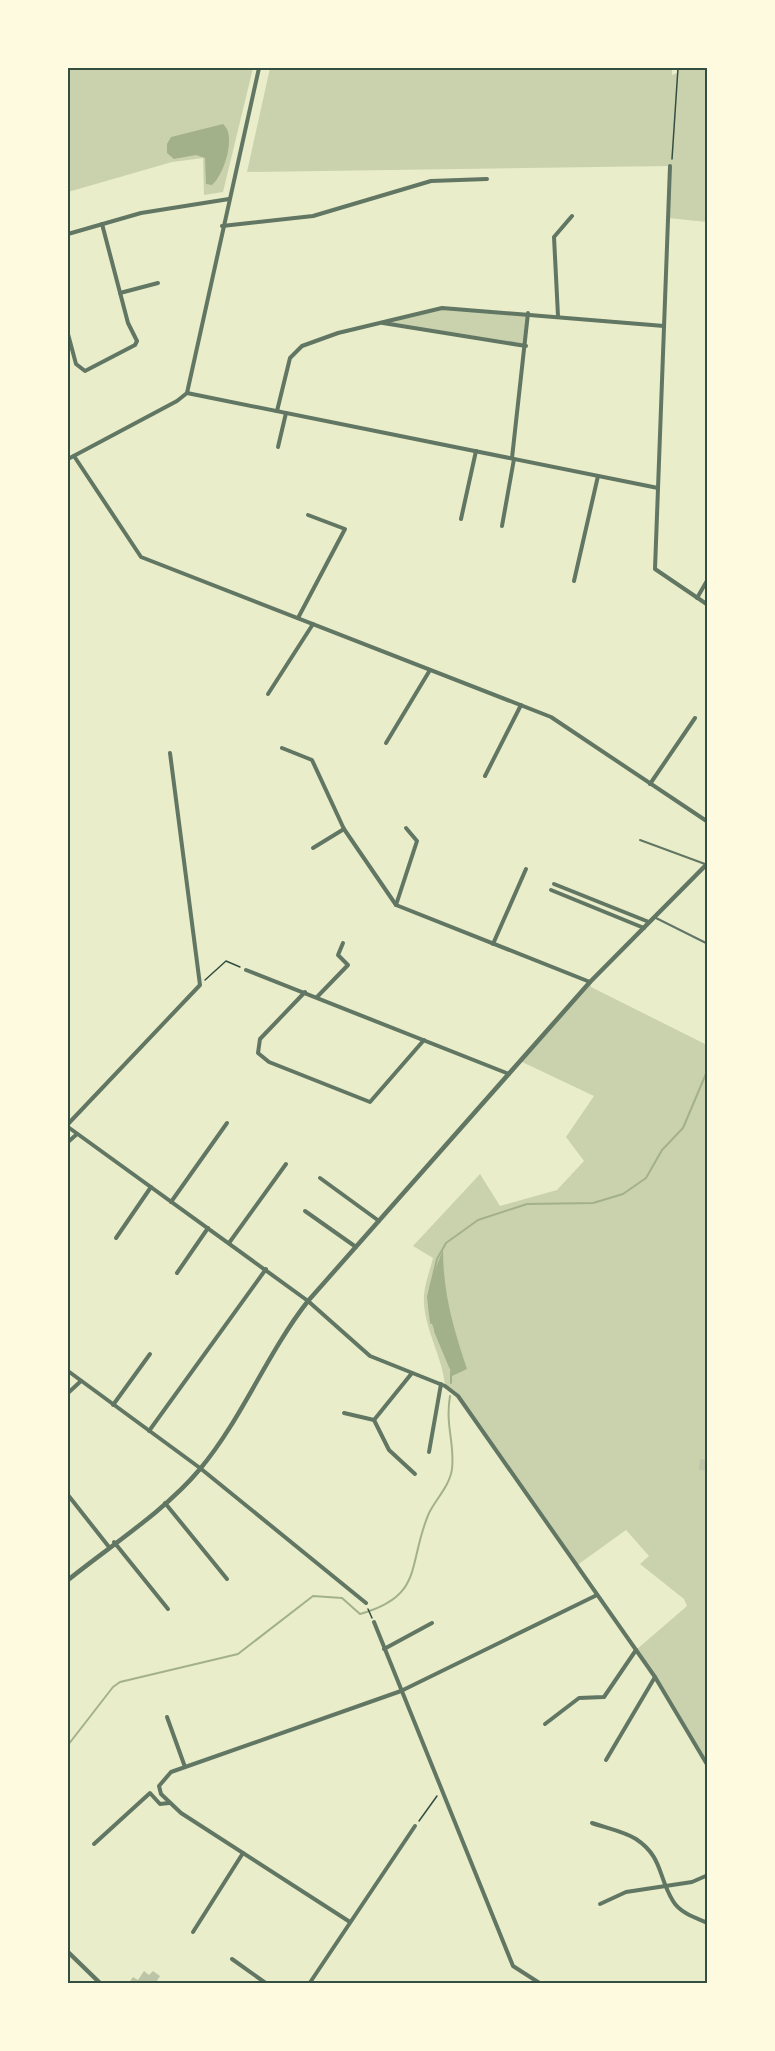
<svg xmlns="http://www.w3.org/2000/svg" width="775" height="2051" viewBox="0 0 775 2051" font-family="'Times New Roman',serif">
<rect width="100%" height="100%" fill="#e9edc9"/>
<g fill="#cad2ad">
<path d="M68,68H253L223,192L204,195L203,158L172,162L68,192Z"/>
<path d="M270,68H672V75L677,73L678,68H707V222L668,218L670,166L247,172Z"/>
<path d="M442,308L528,313L526,346L379,322Z"/>
<path d="M590,982L591,987L707,1045L708,1754L705,1762L636,1650L687,1606L684,1599L640,1564L649,1556L626,1530L576,1566L458,1396L445,1386C443,1356 422,1326 424,1295C425,1283 430,1270 433,1258L413,1246L480,1174L500,1206L557,1190L584,1161L566,1137L594,1096L520,1061Z"/>
</g>
<g fill="#a3b18a">
<path d="M223,124C237,135 224,175 212,185L206,184L205,158L196,155L174,159L167,153V144L171,137Z"/>
<path d="M443,1249C443,1293 453,1327 467,1369L452,1376C446,1350 427,1326 428,1299C428,1283 438,1264 443,1249Z"/>
</g>
<g fill="none" stroke-linecap="round" stroke-linejoin="round">
<g stroke="#a3b18a" stroke-width="2">
<path d="M431,1323L428,1297L437,1259L446,1243L478,1220L527,1204L593,1203L623,1194L646,1178L662,1150L683,1128L708,1069"/>
<path d="M435,1331L450,1367"/>
<path d="M451,1372V1383"/>
<path d="M68,1745L113,1687L120,1682L238,1654L313,1596L342,1598L360,1614C425,1596 407,1564 429,1513C436,1499 450,1485 452,1469C455,1443 445,1426 450,1396"/>
</g>
</g>
<g fill="#bcc5a7">
<path d="M700,1459L708,1460V1471L699,1470Z"/>
<path d="M144,1971L149,1975L153,1971L160,1976L155,1984H128L133,1977L138,1980Z"/>
</g>
<g fill="none" stroke-linecap="round" stroke-linejoin="round">
<g stroke="#344e41" stroke-width="1.5">
<path d="M672,159L678,68"/>
<path d="M205,980L226,961L240,967"/>
<path d="M368,1609L372,1618"/>
<path d="M419,1821L437,1796"/>
</g>
<g stroke="#617663" stroke-width="2">
<path d="M640,840L705,864"/>
<path d="M654,917L708,944"/>
</g>
<g stroke="#617663" stroke-width="4">
<path d="M670,166L655,569L708,605"/>
<path d="M222,226L313,216L431,181L487,179"/>
<path d="M68,234L141,213L229,199"/>
<path d="M120,293L158,283"/>
<path d="M558,316L554,237L572,216"/>
<path d="M383,323L526,346"/>
<path d="M68,334L76,364L85,371L135,345L137,341L128,323L102,224"/>
<path d="M187,393L658,488"/>
<path d="M277,411L290,358L302,346L338,333L442,308L664,326"/>
<path d="M278,447L286,413"/>
<path d="M74,456L141,557L551,717L708,822"/>
<path d="M512,458L528,313"/>
<path d="M68,459L177,401L187,393L259,68"/>
<path d="M461,519L476,451"/>
<path d="M502,526L514,459"/>
<path d="M574,581L598,476"/>
<path d="M697,598L708,579"/>
<path d="M298,618L345,529L308,515"/>
<path d="M268,694L313,624"/>
<path d="M386,743L430,670"/>
<path d="M282,748L312,760L344,829L396,905L590,982"/>
<path d="M485,776L521,705"/>
<path d="M650,784L695,718"/>
<path d="M313,848L344,829"/>
<path d="M554,884L649,922"/>
<path d="M551,890L644,928"/>
<path d="M396,905L417,841L406,828"/>
<path d="M493,944L526,869"/>
<path d="M246,970L509,1074"/>
<path d="M305,992L260,1039L258,1053L269,1062L370,1102L424,1040"/>
<path d="M317,997L348,965L338,955L343,943"/>
<path d="M68,1124L200,985L170,753"/>
<path d="M68,1127L308,1301L370,1356L445,1386L458,1396L655,1677L708,1766"/>
<path d="M68,1142L77,1134"/>
<path d="M320,1178L379,1221"/>
<path d="M171,1202L227,1123"/>
<path d="M305,1211L356,1247"/>
<path d="M116,1238L151,1187"/>
<path d="M229,1243L286,1164"/>
<path d="M177,1273L208,1228"/>
<path d="M68,1371L200,1468L366,1603"/>
<path d="M68,1393L81,1381"/>
<path d="M113,1405L150,1354"/>
<path d="M344,1413L374,1420L389,1450L415,1474"/>
<path d="M374,1420L412,1373"/>
<path d="M149,1431L266,1269"/>
<path d="M429,1452L441,1384"/>
<path d="M68,1495L109,1547"/>
<path d="M165,1503L227,1579"/>
<path d="M114,1542L168,1609"/>
<path d="M374,1622L513,1966L541,1984"/>
<path d="M384,1649L432,1623"/>
<path d="M167,1717L185,1767"/>
<path d="M545,1724L579,1698L604,1697L636,1650"/>
<path d="M606,1760L655,1677"/>
<path d="M592,1823C606,1828 623,1831 636,1839C663,1857 658,1877 673,1901C680,1913 696,1918 708,1923"/>
<path d="M94,1844L150,1793L160,1804L169,1803"/>
<path d="M600,1904L626,1892L692,1882L708,1875"/>
<path d="M350,1922L181,1813L161,1794L159,1786L171,1772L401,1691L597,1595"/>
<path d="M193,1932L243,1853"/>
<path d="M232,1959L267,1984"/>
<path d="M309,1984L415,1826"/>
</g>
<g stroke="#617663" stroke-width="4.5">
<path d="M68,1580C110,1546 165,1511 200,1469C242,1419 267,1353 308,1301L590,982L708,863"/>
<path d="M68,1952L101,1984"/>
</g>
</g>
<rect width="775" height="2051" fill="none" stroke="#fefae0" stroke-width="138"/>
<rect x="69" y="69" width="637" height="1913" fill="none" stroke="#344e41" stroke-width="2"/>
</svg>
